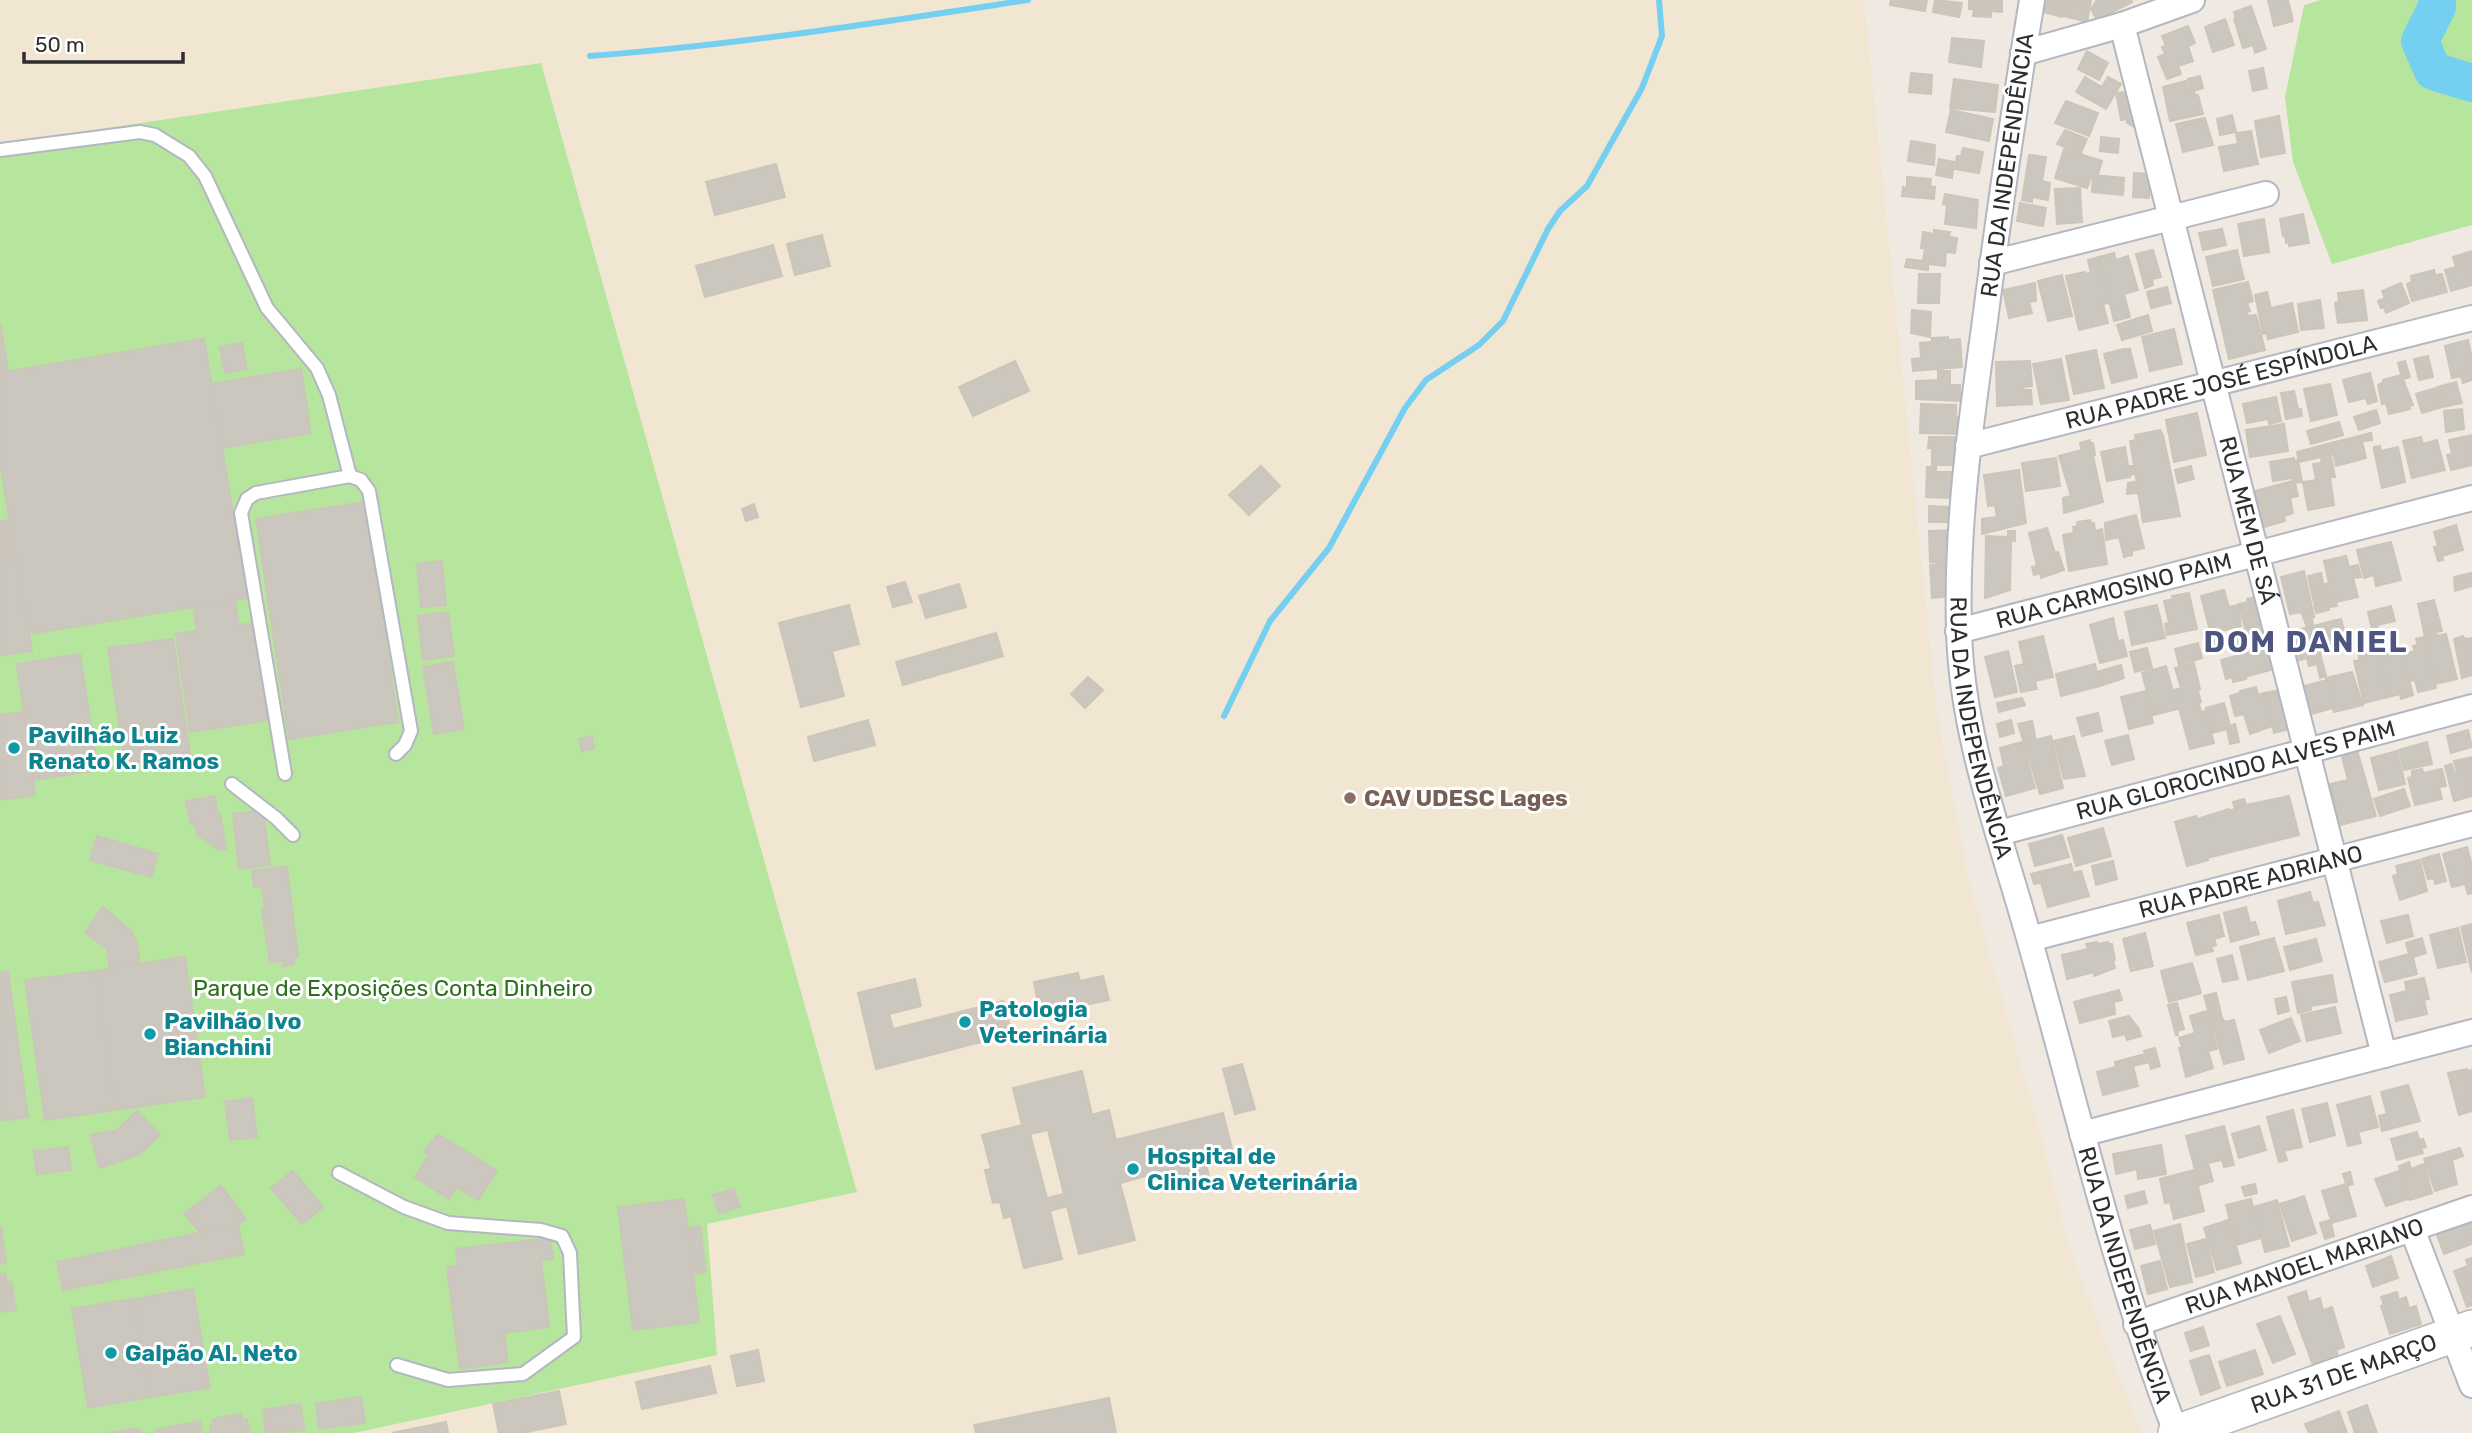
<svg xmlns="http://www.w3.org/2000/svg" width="2472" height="1433" viewBox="0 0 2472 1433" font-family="Rubik,sans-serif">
<rect width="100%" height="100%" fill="#efe9e1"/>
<path fill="#f0e6d1" d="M0,0H1864L1937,713L1969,882L2044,1146L2068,1245L2141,1433H354L717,1355L706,1224L857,1192L0,144Z"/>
<g fill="#b6e59e">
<path d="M2321,0H2472V225L2332,264L2293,162L2285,97L2304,5Z"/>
<path d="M541,63L857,1192L707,1224L717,1355L354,1433H0V144Z"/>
</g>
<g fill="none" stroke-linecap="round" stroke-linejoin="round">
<g stroke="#75cff0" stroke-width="6">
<path d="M590,56C737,45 882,22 1028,0"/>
<path d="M1224,716L1270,621L1329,548L1405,408L1426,380L1479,345L1503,321L1548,229L1560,211L1587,186L1642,88L1662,36L1659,0"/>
</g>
<path stroke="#75cff0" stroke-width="38" d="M2437,0V7L2420,41L2433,71L2472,83"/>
</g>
<g fill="#cbc7bf" stroke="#cbc5ba" stroke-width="2" fill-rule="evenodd">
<path d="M1891,0H1927L1925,11L1890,5Z"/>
<path d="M1935,0L1962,3L1959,17L1933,12Z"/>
<path d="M1969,0H2002V12L1991,11V17L1973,16L1974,9H1969Z"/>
<path d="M2042,0H2066L2062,17L2040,11Z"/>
<path d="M2068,0H2091L2087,22L2064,16Z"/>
<path d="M2097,0H2131L2132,2L2097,20L2091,9Z"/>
<path d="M2268,0H2288L2293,21L2274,26Z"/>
<path d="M2251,6L2266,49L2255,53L2253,45L2243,48L2234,19L2236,18L2234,12Z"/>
<path d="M2225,19L2234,45L2213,52L2205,27Z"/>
<path d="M2188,26L2195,43L2188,46L2193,61L2178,66L2181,74L2167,79L2158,57L2165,54L2162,47L2166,46L2162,36Z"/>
<path d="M1952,38L1984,41L1981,67L1949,62Z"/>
<path d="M2087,51L2108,63L2099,80L2078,69Z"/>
<path d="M2263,68L2267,88L2253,91L2249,71Z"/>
<path d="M1911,73L1932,75L1931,94L1909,92Z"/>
<path d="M2200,76L2203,88L2194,91L2195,95H2198L2203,114L2170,121L2163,87L2186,81L2190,92H2192L2188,79Z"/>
<path d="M2085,77L2102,87L2108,77L2121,84L2106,109L2076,92Z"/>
<path d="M1954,79L1998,85L1995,112L1950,108Z"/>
<path d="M2127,92L2142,131L2127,123V119L2121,120L2116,93Z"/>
<path d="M2066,101L2098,113L2089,136L2055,123Z"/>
<path d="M1951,110L1993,119L1989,141L1946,132Z"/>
<path d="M2232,115L2236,132L2220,135L2217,119Z"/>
<path d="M2279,116L2285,153L2261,157L2255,121Z"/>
<path d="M2205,118L2213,145L2183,152L2176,124Z"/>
<path d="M2065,130L2087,139L2081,153L2057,144Z"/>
<path d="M2251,131L2258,164L2224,171L2219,147L2238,144L2236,133Z"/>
<path d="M2101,137L2119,139L2118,153L2100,151Z"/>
<path d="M1911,141L1935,145L1934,165L1908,161Z"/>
<path d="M1963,148L1983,152L1979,173L1955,169L1957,156H1961Z"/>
<path d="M2064,149L2102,161L2098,174L2093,172L2087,188L2055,178Z"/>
<path d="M2029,155L2046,157L2042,181L2050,183L2048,200L2032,197V202L2022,200Z"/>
<path d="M1939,159L1954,162L1952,178L1936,175Z"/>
<path d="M776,164L785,197L715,215L706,182Z"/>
<path d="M2134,173L2150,174L2149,198L2133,197Z"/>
<path d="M2093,175L2124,178L2123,195L2092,192Z"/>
<path d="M1907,177L1931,179L1930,186L1935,187L1934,199L1902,196L1903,187L1907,188Z"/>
<path d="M2080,188L2082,222L2057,224L2055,189Z"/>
<path d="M1945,194L1978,200L1976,228L1945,224L1947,205L1943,204Z"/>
<path d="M2020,203L2046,208L2043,226L2017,221Z"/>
<path d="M2303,214L2309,243L2289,246V242L2286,243L2285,235L2283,236L2280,219Z"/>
<path d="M2264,219L2269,252L2244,256L2238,224Z"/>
<path d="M2222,229L2226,245L2203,250L2199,233Z"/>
<path d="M1934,230L1950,232L1949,237L1957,238L1955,253L1946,252L1945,266L1928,264V270L1905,267L1907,259L1923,261L1925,249L1921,248L1923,232L1934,234Z"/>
<path d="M822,235L830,266L795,275L787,244Z"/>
<path d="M773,245L782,276L705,297L696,266Z"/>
<path d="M2153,250L2161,277L2152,279L2153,285L2145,288L2136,254Z"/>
<path d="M2237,250L2244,279L2213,286L2206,257Z"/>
<path d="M2472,251V285L2451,291L2445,270L2456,267L2453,257Z"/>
<path d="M2114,253L2116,260L2128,256L2138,290L2124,294L2130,317L2114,321L2099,257Z"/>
<path d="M2099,257L2110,303L2103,304L2108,323L2079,330L2066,276L2085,272V274L2091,273L2088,260Z"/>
<path d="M2434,270L2435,275L2442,274L2447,292L2412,301L2407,284L2412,282L2411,276Z"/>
<path d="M1919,274H1940L1939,303H1918Z"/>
<path d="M2062,275L2072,316L2048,321L2038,281Z"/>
<path d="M2248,282L2253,301L2247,303L2250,311L2247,312L2248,316L2256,315L2265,350L2229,359L2213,290Z"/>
<path d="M2035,283L2036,301L2029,302L2032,313L2009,318L2003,290Z"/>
<path d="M2401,283L2409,303L2386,313L2384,307L2381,308L2378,301L2385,298L2382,291Z"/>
<path d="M2167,287L2171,303L2151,308L2147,292Z"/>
<path d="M2363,290L2367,320L2338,323L2335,303L2339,302L2338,293Z"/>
<path d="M2267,292L2271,308L2292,303L2298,332L2268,339L2267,333L2263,334L2255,295Z"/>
<path d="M2320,300L2324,328L2301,330L2298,304Z"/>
<path d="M1912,310L1931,312L1930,337L1911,333Z"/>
<path d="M2148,315L2152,331L2122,340L2117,325Z"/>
<path d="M0,324L8,372L0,373Z"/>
<path d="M2174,329L2182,364L2150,371L2142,337Z"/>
<path d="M1948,337V340L1960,339L1962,367L1913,371L1912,359L1921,358L1920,343L1932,342V338Z"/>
<path d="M204,339L247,598L29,634L0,464V373Z"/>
<path d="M2468,340L2472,358V380L2463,383L2461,376L2452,378L2445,346Z"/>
<path d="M242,343L247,369L225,373L220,347Z"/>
<path d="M2124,349H2130L2137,377L2112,383L2104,354Z"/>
<path d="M2096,350L2104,388L2074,394L2066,356Z"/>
<path d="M2428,356L2433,377L2419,380L2414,359Z"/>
<path d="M2061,359L2069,400L2041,404L2033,364Z"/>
<path d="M1015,361L1029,391L973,416L959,387Z"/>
<path d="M2030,361L2032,386L2023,387L2024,390H2031L2032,404L1997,406L1996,362Z"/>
<path d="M2405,361L2410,377L2403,379L2413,405L2409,406L2410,409L2389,414L2386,403L2382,404L2378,385L2384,382L2383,380L2401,375L2398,363Z"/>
<path d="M301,369L311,433L222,448L211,384Z"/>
<path d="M1938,371H1950V385H1960V401L1916,399V381L1938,380Z"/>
<path d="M2370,373L2377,401L2368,404L2366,398L2349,402L2343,380Z"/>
<path d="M2456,382L2462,403L2443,407L2438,387Z"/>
<path d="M2330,384L2337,415L2311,421L2304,389Z"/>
<path d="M2436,388L2442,407L2422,413L2416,394Z"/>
<path d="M2294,391L2298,409H2301L2302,416L2286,419L2281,393Z"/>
<path d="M2276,397L2281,421L2269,424L2268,419L2247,423L2243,404Z"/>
<path d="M1921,404L1956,405V417H1962V434L1920,433Z"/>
<path d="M2462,409L2464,429L2446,432L2444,411Z"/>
<path d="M2376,410L2380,423L2359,430L2354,417Z"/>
<path d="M2197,413L2206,455L2174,462L2166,420Z"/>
<path d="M2339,422L2343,435L2311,444L2307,431Z"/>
<path d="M2284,424L2288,451L2250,457L2246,430Z"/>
<path d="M2160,430L2163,435L2180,516L2143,522L2130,441L2136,440L2135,435Z"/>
<path d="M2371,433L2372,440L2362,441L2366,458L2336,466L2331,443Z"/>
<path d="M2472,435V465L2451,470L2447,455L2452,454L2449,440Z"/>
<path d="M1929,437H1955V465H1932V448H1928Z"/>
<path d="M2421,437L2423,444L2437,440L2445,470L2412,478L2403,441Z"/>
<path d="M2090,440V443H2093L2095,455L2093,456L2103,502L2064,513L2063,498L2071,496L2059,456L2082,450L2080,443Z"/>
<path d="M2331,443L2334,454L2299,462L2297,452Z"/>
<path d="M2380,446L2381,451L2398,447L2405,482L2382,488L2374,450V447Z"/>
<path d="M2125,447L2128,466H2132L2134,474L2130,475V477L2107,481L2101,452Z"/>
<path d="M2331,457L2335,477H2330L2334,505L2308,510L2303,482L2316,480L2313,464L2322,463L2321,459Z"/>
<path d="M2056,458L2060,486L2026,491L2022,463Z"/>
<path d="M2294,458V461L2298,460L2302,482L2295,483L2298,496L2290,498L2293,513L2284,516L2285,521L2264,527L2255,491L2293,481L2292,478L2273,481L2270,462Z"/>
<path d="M1261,466L1280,486L1249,515L1229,495Z"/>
<path d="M2191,466L2194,479L2178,483L2175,470Z"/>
<path d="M1927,467H1936V472H1953L1952,498L1926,497Z"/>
<path d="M2019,470L2026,523L1982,534V519L1997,517L1995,505L1988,506L1984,475Z"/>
<path d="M2135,482L2137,493L2127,494L2128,483Z"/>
<path d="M365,502L398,722L289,739L256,519Z"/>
<path d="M754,504L758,517L746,521L742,509Z"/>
<path d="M1929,506L1951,507V522H1929Z"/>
<path d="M2136,515L2144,548L2132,551V555L2124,557L2119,537L2106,540L2105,523Z"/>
<path d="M9,520L32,651L0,656V521Z"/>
<path d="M2090,520L2091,523H2094L2095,531L2102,529L2107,564L2069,571L2063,535L2074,533L2073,527L2077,526V522Z"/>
<path d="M2456,525L2463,550L2442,556L2443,560L2438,561L2434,547L2438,546L2434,532Z"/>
<path d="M2047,528L2055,553L2058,552L2064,570L2041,578L2040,573L2034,575L2032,567L2037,566L2029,533Z"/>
<path d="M1953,530L1950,562H1930L1929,531Z"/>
<path d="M2008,531H2015V541H2011L2010,590L1985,598L1986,536L2008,537Z"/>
<path d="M2391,542L2401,580L2376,586L2374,575L2364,578L2357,550Z"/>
<path d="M2346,556L2349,567L2358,565L2361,577L2353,578L2358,597L2336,602L2337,606L2330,607L2325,584L2329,583L2324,561Z"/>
<path d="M442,561L446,605L421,607L417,564Z"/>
<path d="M1950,563L1953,596L1932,598L1930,565Z"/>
<path d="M2304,571L2314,617L2312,618L2313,626L2307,627L2301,612L2290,614L2281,577Z"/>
<path d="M2321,573L2329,610L2316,613L2308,576Z"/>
<path d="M2471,573L2472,586L2455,591L2454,577Z"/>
<path d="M905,582L912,602L893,607L887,587Z"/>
<path d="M959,584L966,607L926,618L919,596Z"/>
<path d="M2224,590L2229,607L2238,605L2241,626L2218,632L2221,648L2206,651L2203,633L2210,631L2201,596Z"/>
<path d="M2189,593L2197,629L2167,635L2165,624L2169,623L2164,601L2173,599L2172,596Z"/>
<path d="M2256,597L2268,636L2248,641L2239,604L2248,602L2247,599Z"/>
<path d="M235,600L239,625L255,623L269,720L190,732L176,634L197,631L193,607Z"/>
<path d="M2434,600L2442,631L2436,632L2437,636L2446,634L2457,679L2435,684L2418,604Z"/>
<path d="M849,605L859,644L832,651L844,696L801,707L779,623Z"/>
<path d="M2157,605L2165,638L2132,645L2125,612Z"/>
<path d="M2391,606L2395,621L2377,625L2378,629L2372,630L2368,612Z"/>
<path d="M448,612L454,656L423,660L418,616Z"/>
<path d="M2113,618L2118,641L2123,640L2127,656L2100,663L2090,625Z"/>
<path d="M2341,619L2345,633L2340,634L2341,637L2329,640L2331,649L2320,652L2313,626Z"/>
<path d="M2313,626L2326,676L2320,678L2317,664L2309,666L2307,658L2296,661L2288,632Z"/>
<path d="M2240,632L2243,643L2227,648L2224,637Z"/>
<path d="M996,633L1003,656L903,685L896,662Z"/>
<path d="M2043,636L2053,677L2035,681L2037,689L2021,692L2015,666L2024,664L2019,642Z"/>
<path d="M2463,636L2465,639L2472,638V675L2462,678L2454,639Z"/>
<path d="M2424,637L2436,688L2418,692L2415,680L2409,681L2403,654L2415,651L2413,646L2418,645L2416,639Z"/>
<path d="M173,639L190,754L125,764L108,648Z"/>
<path d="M2198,643L2202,658L2179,665L2175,649Z"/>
<path d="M2376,647L2388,697L2364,703L2354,661L2360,660L2358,655L2364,653V650Z"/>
<path d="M2147,648L2152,668L2135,672L2130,652Z"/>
<path d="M2266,648L2267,653L2272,652L2277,668L2245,677L2246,679L2233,682L2232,677L2226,679L2221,660Z"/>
<path d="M2385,648L2388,656L2402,653L2413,695L2401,699L2400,694L2388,697L2377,650Z"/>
<path d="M2008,651L2017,692L1995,697L1985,657Z"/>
<path d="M80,654L98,770L33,780L17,664Z"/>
<path d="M453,662L464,729L434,734L423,667Z"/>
<path d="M2194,663L2200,689L2198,691L2201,702L2199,703L2201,712L2205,711L2214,743L2190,749L2174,690L2181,688L2175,668Z"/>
<path d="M2095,664L2100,686L2061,696L2056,674Z"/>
<path d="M2121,665L2124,678L2100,686L2097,672Z"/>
<path d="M2166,666L2178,709L2153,715L2142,673Z"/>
<path d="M2352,672L2363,705L2334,712L2326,678Z"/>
<path d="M1088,677L1103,690L1085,708L1071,694Z"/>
<path d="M2327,680L2333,708L2308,715L2301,687Z"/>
<path d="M2256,687L2258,695L2264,693L2272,726L2250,734L2244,714L2235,716L2230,696L2240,693V691Z"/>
<path d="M2281,690L2290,729L2274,733L2264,693Z"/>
<path d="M2146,691L2153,723L2129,729L2121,697Z"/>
<path d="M2022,698L2025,705L1999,712L1997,703Z"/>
<path d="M2224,703L2230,726L2235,724L2239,742L2230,744L2227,729L2212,733L2206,708Z"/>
<path d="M24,712L35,795L0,800V715Z"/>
<path d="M2098,713L2102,731L2082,736L2077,718Z"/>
<path d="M868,720L875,745L814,761L808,737Z"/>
<path d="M2011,720L2014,733L2000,737L1997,724Z"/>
<path d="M2032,721L2036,740L2051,736L2063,788L2040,794L2018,724Z"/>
<path d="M2468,730L2472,747L2451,753L2447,736Z"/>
<path d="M2128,735L2134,759L2112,765L2105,741Z"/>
<path d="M2074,736L2085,776L2064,779L2054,741Z"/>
<path d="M592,737L594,749L582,751L579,739Z"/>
<path d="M2022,742L2035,788L2006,796L1998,768L2004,766L2000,748Z"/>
<path d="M2427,742L2432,764L2404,770L2399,750Z"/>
<path d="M2357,750L2376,816L2340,825L2330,784L2348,780L2341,753Z"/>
<path d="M2397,751L2405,784L2379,790L2371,758Z"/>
<path d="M2472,757V796L2454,801L2445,766L2452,764L2454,773L2457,772L2454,761Z"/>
<path d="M2422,769L2423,773L2442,769L2446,786L2439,787L2442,799L2415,805L2408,778L2412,777V771Z"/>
<path d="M2404,789L2410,806L2380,816L2374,799Z"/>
<path d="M215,796L217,814H220L226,849L219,850L197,834L196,824H191L186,801Z"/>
<path d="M2289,796L2299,835L2207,858L2208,860L2187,866L2175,822L2196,816L2197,819L2229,809V811L2235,809L2233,802L2244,799L2246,805Z"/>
<path d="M263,810L270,865L239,869L233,814Z"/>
<path d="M2103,828L2111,856L2076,866L2068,838Z"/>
<path d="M2062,835L2069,857L2035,866L2029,844Z"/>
<path d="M97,836L158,854L151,877L90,860Z"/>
<path d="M2467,847L2472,865V893L2468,894L2465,884L2452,887L2443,854Z"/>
<path d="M2439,854L2446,881L2435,884L2434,878L2428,879L2422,859Z"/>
<path d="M2420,860L2427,891L2400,900L2393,876L2398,874L2396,866Z"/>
<path d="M2113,861L2117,879L2096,885L2092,866Z"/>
<path d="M2071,864L2073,873L2081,871L2089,896L2048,907L2041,883L2034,884L2031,874Z"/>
<path d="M283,867H287L298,957H293L294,964L283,966V961L270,963L262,909H265L262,886L254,887L252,871Z"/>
<path d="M2310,892L2313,903L2318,902L2325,925L2286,934L2278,901Z"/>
<path d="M103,907L132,932L137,945L140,964L110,968L107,949L85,932Z"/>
<path d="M2246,907L2250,923L2255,922L2259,934L2231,942L2224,913Z"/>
<path d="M2219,915L2224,936L2214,939L2216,945L2211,947L2213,951L2196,955L2187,923Z"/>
<path d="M2408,915L2413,936L2387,943L2381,921Z"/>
<path d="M2472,924V973L2461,927Z"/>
<path d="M2458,928L2466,962L2438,968L2430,935Z"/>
<path d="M2145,933L2153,966L2131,971L2123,939Z"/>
<path d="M2274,938L2284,971L2248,980L2240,947Z"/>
<path d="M2422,938L2426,953L2413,957L2417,974L2385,982L2379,962L2409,954L2406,943Z"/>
<path d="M2316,939L2322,961L2290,970L2284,947Z"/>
<path d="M2097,942L2098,944L2108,942V944H2112L2115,960L2113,961L2115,968L2094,976V972L2067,979L2062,955L2088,949L2086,944Z"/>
<path d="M2232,955L2238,979L2223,982L2217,959Z"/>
<path d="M185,957L205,1097L115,1110L95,971Z"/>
<path d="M2192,963L2201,993L2169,1002L2161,971Z"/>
<path d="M8,971L28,1117L2,1121L0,1104V972Z"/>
<path d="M95,971L115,1110L45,1120L25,980Z"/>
<path d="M1078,973L1080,981L1103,976L1109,1000L1040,1014L1034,982Z"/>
<path d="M2332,975L2337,1002L2310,1006L2311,1010L2298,1013L2292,982Z"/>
<path d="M2424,978L2429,999L2424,1000L2427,1014L2396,1021L2390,995L2407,991L2405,982Z"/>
<path d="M915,979L921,1006L889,1014L893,1029L1003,1001L1012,1034L876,1069L858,993Z"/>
<path d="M2119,990L2122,1000L2114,1002L2115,1014L2080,1023L2074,1002Z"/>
<path d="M2216,993L2222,1018L2225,1022L2234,1020L2244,1059L2224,1064L2204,996Z"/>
<path d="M2286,997L2289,1011L2278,1014L2275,999Z"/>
<path d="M2177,1003L2184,1029L2177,1031L2178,1035H2176L2168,1005Z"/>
<path d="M2335,1007L2341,1033L2307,1041L2301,1015Z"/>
<path d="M2207,1011L2217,1049L2208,1051L2213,1068L2186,1077L2179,1048L2182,1047L2179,1038L2195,1033L2190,1016Z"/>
<path d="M2129,1016L2139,1029L2141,1036L2127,1040L2125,1034L2113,1037L2109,1021Z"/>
<path d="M2291,1018L2300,1041L2269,1053L2260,1030Z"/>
<path d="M2155,1048L2160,1066L2151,1069L2149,1062L2133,1066L2138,1086L2103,1095L2097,1072L2116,1067L2115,1062L2145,1054L2144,1051Z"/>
<path d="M1242,1064L1255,1109L1235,1114L1223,1069Z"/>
<path d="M2467,1069V1071L2472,1070V1111L2459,1115L2448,1073Z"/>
<path d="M1082,1071L1092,1115L1109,1110L1116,1140L1223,1113L1233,1153L1205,1160L1209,1176L1165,1187L1161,1172L1120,1183L1135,1240L1079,1254L1067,1206L1050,1211L1062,1259L1024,1268L1011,1216L1004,1218L1000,1202L993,1203L985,1170L991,1169L982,1135L1022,1125L1013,1088ZM1048,1130L1064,1194L1047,1198L1030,1134Z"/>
<path d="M2408,1085L2420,1121L2382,1131L2379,1116L2387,1114L2381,1092Z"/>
<path d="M2370,1096L2378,1127L2358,1132L2361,1143L2348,1146L2337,1105Z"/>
<path d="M252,1098L257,1137L230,1140L225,1102Z"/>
<path d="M2327,1103L2335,1135L2310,1142L2302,1109Z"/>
<path d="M2293,1110L2302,1147L2284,1151L2287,1160L2279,1162L2267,1117Z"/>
<path d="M137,1111L160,1135L140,1154L99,1168L91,1135L117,1130Z"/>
<path d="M2224,1126L2234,1165L2224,1167L2222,1160L2208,1163L2213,1181L2199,1185L2186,1136Z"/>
<path d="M2259,1126L2266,1150L2239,1158L2232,1134Z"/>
<path d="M2417,1132L2419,1140L2423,1139L2426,1147L2421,1148L2423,1153L2397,1160L2391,1139Z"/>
<path d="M438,1134L497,1171L478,1200L457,1187L449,1199L415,1177L429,1155L424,1152Z"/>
<path d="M2161,1145L2166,1174L2138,1179L2137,1169L2116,1174L2113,1154Z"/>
<path d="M68,1147L71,1170L37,1174L34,1151Z"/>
<path d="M2460,1148L2463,1156L2452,1160L2457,1184L2435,1191L2424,1159Z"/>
<path d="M2409,1162L2411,1169L2424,1164L2432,1193L2410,1200L2399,1166Z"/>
<path d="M2194,1170L2204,1211L2174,1219L2170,1202L2165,1203L2160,1179Z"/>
<path d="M293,1171L323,1207L302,1224L271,1188Z"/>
<path d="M2399,1171L2408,1199L2386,1206L2375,1179Z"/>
<path d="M2350,1172L2353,1184L2347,1186L2356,1216L2331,1223L2334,1236L2325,1239L2320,1223L2331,1220L2322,1191L2346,1184L2343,1174Z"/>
<path d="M2255,1184L2257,1193L2245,1196L2242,1187Z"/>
<path d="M221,1186L246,1219L238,1225L200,1232L184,1214Z"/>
<path d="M734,1189L740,1207L719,1213L713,1195Z"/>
<path d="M2144,1191L2147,1203L2128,1208L2125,1196Z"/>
<path d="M2304,1196L2316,1233L2292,1241L2280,1204Z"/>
<path d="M684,1199L699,1322L633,1330L618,1207Z"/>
<path d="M2251,1199L2261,1238L2236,1245L2226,1205Z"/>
<path d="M2277,1200L2289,1246L2265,1252L2254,1207Z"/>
<path d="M2228,1220L2241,1263L2217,1270L2204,1228Z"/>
<path d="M2472,1222V1244L2444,1254L2437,1235Z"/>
<path d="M2180,1224L2192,1282L2170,1287L2154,1231Z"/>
<path d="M238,1225L244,1254L63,1290L57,1262Z"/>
<path d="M2150,1225L2155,1244L2135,1249L2130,1230Z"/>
<path d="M700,1226L706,1272L693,1274L688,1228Z"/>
<path d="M1,1227L6,1263L0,1264V1228Z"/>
<path d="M550,1238L553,1259L541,1260L549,1327L504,1333L508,1362L460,1369L447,1267L458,1265L456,1249Z"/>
<path d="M2206,1239L2214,1272L2196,1277L2187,1244Z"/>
<path d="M2391,1256L2398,1278L2373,1287L2366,1266Z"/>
<path d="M2472,1258V1305L2467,1307L2454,1271L2468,1266L2466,1260Z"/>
<path d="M2160,1261L2167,1289L2148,1294L2141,1266Z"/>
<path d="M5,1273L7,1282H11L16,1310L0,1312V1274Z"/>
<path d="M193,1289L210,1388L149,1397L133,1299Z"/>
<path d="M2306,1291L2309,1302L2320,1298L2323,1310L2332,1307L2344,1347L2336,1350L2339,1359L2314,1368L2288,1297Z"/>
<path d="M2397,1292L2399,1300L2406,1297L2409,1308L2416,1306L2421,1324L2390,1334L2381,1306L2384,1305L2381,1297Z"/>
<path d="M133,1299L149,1397L88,1408L72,1309Z"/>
<path d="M2280,1316L2295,1354L2273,1363L2257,1324Z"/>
<path d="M2203,1327L2209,1345L2191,1351L2185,1333Z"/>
<path d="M758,1350L764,1381L737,1386L731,1356Z"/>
<path d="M2255,1350L2263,1374L2227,1386L2219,1362Z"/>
<path d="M2209,1355L2220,1388L2201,1395L2190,1361Z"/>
<path d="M710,1366L716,1393L642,1409L636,1382Z"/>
<path d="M559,1391L566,1424L522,1433H499L493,1404Z"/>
<path d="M361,1397L365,1423L319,1429L316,1404Z"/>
<path d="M1109,1398L1116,1433H976L974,1425Z"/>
<path d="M300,1404L304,1430L266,1433L263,1410Z"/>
<path d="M2367,1405L2377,1433H2355L2348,1412Z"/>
<path d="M2339,1411L2347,1433H2309L2305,1424Z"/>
<path d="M241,1414L242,1420L247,1419L250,1433H211L210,1426L214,1425L213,1419Z"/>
<path d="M200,1421L202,1433H157L156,1430Z"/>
<path d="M446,1422L448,1433H392Z"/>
<path d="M136,1428L143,1433H110Z"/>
</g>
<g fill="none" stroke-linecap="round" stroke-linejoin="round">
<defs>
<g id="lane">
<path d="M0,150L140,132L155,135L189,156L205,176L267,308L317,368L329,395L350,476"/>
<path d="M285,774L241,513L247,499L256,493L350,476L361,480L369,491L411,731L405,745L396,754"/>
<path d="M232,784L276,818L293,835"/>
<path d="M339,1173L404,1207L448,1223L541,1230L562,1236L570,1253L574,1337L523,1374L448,1380L397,1365"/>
</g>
<g id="street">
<path id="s1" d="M2032,0C2014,109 1998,219 1984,328C1970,428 1956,528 1959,629C1961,734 2001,838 2029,938C2076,1103 2114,1272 2176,1432"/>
<path id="s2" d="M2122,25L2384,1055"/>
<path d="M2023,53L2122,25L2192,0"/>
<path d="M1992,263L2266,194"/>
<path id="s3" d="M1968,446L2472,318"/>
<path id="s4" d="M1958,631L2472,498"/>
<path id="s5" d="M1999,833L2472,707"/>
<path id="s6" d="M2030,939L2472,824"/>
<path d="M2082,1134L2472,1032"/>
<path d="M2412,1229L2472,1385"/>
<path id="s7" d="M2136,1324L2472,1208"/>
</g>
<g id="secondary">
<path id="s8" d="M2176,1433L2472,1328"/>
</g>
</defs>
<use href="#lane" stroke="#b4b7c1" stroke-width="16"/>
<use href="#street" stroke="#b4b7c1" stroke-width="28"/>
<use href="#secondary" stroke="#b4b7c1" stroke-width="38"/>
<use href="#lane" stroke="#fff" stroke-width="12"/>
<use href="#street" stroke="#fff" stroke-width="24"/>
<use href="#secondary" stroke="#fff" stroke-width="35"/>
</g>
<g fill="#0f9aa8" stroke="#fff" stroke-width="2.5">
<circle cx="14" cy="748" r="7"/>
<circle cx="965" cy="1022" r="7"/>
<circle cx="150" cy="1034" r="7"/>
<circle cx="1133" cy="1169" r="7"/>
<circle cx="111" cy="1353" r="7"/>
</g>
<circle fill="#8d6e63" stroke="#fff" stroke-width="2.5" cx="1350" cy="798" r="7"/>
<g text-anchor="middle" stroke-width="6" stroke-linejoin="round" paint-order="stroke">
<g font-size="23" fill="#2e2e2e" stroke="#fff">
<text transform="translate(2007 165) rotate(-82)" y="8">RUA DA INDEPENDÊNCIA</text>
<text dy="8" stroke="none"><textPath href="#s3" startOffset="261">RUA PADRE JOSÉ ESPÍNDOLA</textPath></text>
<text dy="8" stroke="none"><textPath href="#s2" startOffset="511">RUA MEM DE SÁ</textPath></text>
<text dy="8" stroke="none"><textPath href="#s4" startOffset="161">RUA CARMOSINO PAIM</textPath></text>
<text dy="8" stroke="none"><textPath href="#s1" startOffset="735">RUA DA INDEPENDÊNCIA</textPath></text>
<text dy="8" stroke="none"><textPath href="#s5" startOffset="245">RUA GLOROCINDO ALVES PAIM</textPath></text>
<text dy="8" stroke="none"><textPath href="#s6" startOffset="228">RUA PADRE ADRIANO</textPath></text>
<text dy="8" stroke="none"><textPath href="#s7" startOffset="178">RUA MANOEL MARIANO</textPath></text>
<text dy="8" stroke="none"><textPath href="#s1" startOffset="1302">RUA DA INDEPENDÊNCIA</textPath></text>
<text dy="8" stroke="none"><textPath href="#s8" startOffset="178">RUA 31 DE MARÇO</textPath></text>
</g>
<g font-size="23" font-weight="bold" fill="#0d838f" stroke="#fff" text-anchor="start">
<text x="28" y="743">Pavilhão Luiz<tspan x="28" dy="26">Renato K. Ramos</tspan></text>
<text x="979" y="1017">Patologia<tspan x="979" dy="26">Veterinária</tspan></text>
<text x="164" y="1029">Pavilhão Ivo<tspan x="164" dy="26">Bianchini</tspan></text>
<text x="1147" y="1164">Hospital de<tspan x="1147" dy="26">Clinica Veterinária</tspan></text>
<text x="125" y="1361">Galpão Al. Neto</text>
</g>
<g font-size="23" font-weight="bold" fill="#785e54" stroke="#fff" text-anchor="start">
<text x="1364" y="806">CAV UDESC Lages</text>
</g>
<g font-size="23" fill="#2c6e1b" stroke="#fff">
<text x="393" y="996">Parque de Exposições Conta Dinheiro</text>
</g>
<g font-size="30" font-weight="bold" letter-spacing="2" fill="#4d5680" stroke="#fff">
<text x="2306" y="652">DOM DANIEL</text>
</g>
</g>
<path d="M24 52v10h159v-10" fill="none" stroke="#2e2e2e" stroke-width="3.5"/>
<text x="35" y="52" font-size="21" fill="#2e2e2e" stroke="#ffffff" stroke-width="5" paint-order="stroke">50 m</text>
</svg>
